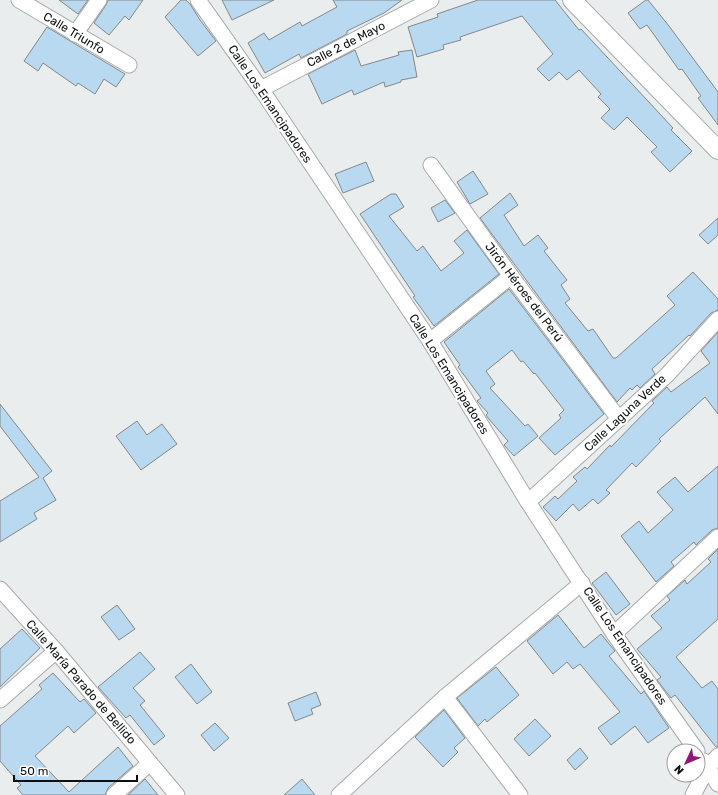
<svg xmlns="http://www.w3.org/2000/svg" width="718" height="795" viewBox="0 0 718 795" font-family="Rubik,sans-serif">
<rect width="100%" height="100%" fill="#e9edee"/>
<g fill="#b9d9f0" stroke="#85888a">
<path d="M59,0H88L78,14Z"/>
<path d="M108,0H143L129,20L125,16L109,35L94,23L106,5Z"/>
<path d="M181,0H186L190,4L200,20L216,41L198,56L165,17Z"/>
<path d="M222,0H274L232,20Z"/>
<path d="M333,0H402L384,13L347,31V34L301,58L299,54L265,73L248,43L264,33L269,40L300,22L302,26L337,7Z"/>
<path d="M478,0H555L579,30L581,29L673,128L671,130L692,151L670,172L651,152L657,147L627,117L614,130L601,118L610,109L598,97L601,94L579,70L567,80L559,72L549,81L537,69L553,54L522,16L460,37L461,40L443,45L444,49L417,57L408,27L438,17L437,14Z"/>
<path d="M646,0H648L669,26L718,92V125L698,98L701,96L682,69L679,70L647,25L640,29L628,13Z"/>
<path d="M47,27L125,74L116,87L104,79L95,94L78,83L76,86L43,63L38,71L24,61Z"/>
<path d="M355,50L361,66L399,55L398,52L412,50L417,77L401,80V82L385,87L384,82L354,95L352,90L322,104L308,74Z"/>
<path d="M366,162L374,181L343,193L335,174Z"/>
<path d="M473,171L488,194L470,204L457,182Z"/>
<path d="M510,193L518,205L504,215L524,246L538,235L548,248L544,251L567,280L561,285L570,299L565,303L588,331L593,329L613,358H616L675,305L667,296L693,272L718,299V310L711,313L690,336L689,335L652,369L655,374L640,388L637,385L632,390L630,388L617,402L480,218Z"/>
<path d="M391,194H396L404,207L389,216L417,251L423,246L441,271L464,253L454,241L467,230L499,274L434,326L413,297L415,296L360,214Z"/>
<path d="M445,200L455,213L438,222L431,208Z"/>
<path d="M718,218V235L708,244L699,235Z"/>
<path d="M509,289L604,414L555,455L539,438L561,418L559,415L564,410L535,373L534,374L523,361L521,362L512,350L486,371L495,384L490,388L525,426L528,424L538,436L514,456L504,445L508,441L488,418L486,415L488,413L477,401L481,398L458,367L460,365L444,342Z"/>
<path d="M718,332V414L705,397L659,439L661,441L636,467L632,463L606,490L610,493L598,504L593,499L579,511L573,504L556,521L543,507L555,496L558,499L577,481L573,477L585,467L587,469L610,445L611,447L654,403L652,401L667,387L671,392L710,363L701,351Z"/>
<path d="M0,404L52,471L43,478L56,500L34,513L37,519L0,542V501L39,477L0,426Z"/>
<path d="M137,421L147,435L162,424L177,444L141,470L116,436Z"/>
<path d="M718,466V528L712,530L696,545L694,542L671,562L674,566L656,582L621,536L639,521L648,533L673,510L657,492L675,477L688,492Z"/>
<path d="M718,549V619L676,657L702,688L712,681L718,689V747H716L675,695L671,698L657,680L661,677L637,649L662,628L651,616L670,600L667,596L685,580L687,584L711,562L708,559Z"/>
<path d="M606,572L630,604L616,615L592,583Z"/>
<path d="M117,605L135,629L119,640L101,617Z"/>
<path d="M558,615L584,648L601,634L615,651L609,656L641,694L644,691L669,728L648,743L635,726L611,745L598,728L620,712L580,664L573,669L567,662L553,674L527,641Z"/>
<path d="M22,629L40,648L0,687V649Z"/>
<path d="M140,652L155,669L133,688L145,701L140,705L165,736L154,745L130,715L126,718L98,687Z"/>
<path d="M191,664L212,692L197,704L175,677Z"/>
<path d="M496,667L519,695L487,722L485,719L478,726L457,698Z"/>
<path d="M53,673L80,702L84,699L96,713L74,733L68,726L35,756L69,792L118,747L133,766L108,788L105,795H23L17,788L21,785L0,761V726L42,689L39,685Z"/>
<path d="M316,692L321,705L311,709L313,714L295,721L288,703Z"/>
<path d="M444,710L465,738L454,748L458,752L443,767L415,737Z"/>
<path d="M535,719L551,736L529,756L514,739Z"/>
<path d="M215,723L229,738L214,751L201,735Z"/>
<path d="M580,748L588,758L575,770L567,760Z"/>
<path d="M145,779L158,795H128Z"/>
<path d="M302,779L315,795H284Z"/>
</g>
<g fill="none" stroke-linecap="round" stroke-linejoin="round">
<defs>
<g id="minor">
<path d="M19,0L129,65"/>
<path d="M198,0L261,89L430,341L528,502L614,634L697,751"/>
<path d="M75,34L99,0"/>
<path d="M261,89L431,0"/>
<path d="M431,165L511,276L619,419"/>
<path d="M430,341L511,276"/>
<path d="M528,502L667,375L718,319"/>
<path d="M0,589L56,651L177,795"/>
<path d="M614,634L718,537"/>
<path d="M445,697L520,795"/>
<path d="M0,700L56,651"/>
<path d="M704,761L718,784"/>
<path d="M114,795L150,763"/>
<path d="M339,795L445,697L582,583"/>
<path d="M693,795L708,767L718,756"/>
</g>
<path id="tertiary" d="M572,0L718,150"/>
</defs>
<use href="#minor" stroke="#a8abac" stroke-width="17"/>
<use href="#tertiary" stroke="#a8abac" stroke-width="20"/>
<use href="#minor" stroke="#fff" stroke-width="15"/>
<use href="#tertiary" stroke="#fff" stroke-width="18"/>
</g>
<g text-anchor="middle" stroke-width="4" stroke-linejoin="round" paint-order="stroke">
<g font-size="12" fill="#0e1010" stroke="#fff">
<text transform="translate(74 33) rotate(31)" y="4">Calle Triunfo</text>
<text transform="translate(346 44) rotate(-27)" y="4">Calle 2 de Mayo</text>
<text transform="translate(270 104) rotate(56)" y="4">Calle Los Emancipadores</text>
<text transform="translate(524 292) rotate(53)" y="4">Jirón Héroes del Perú</text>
<text transform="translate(449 374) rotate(58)" y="4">Calle Los Emancipadores</text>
<text transform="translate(625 413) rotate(-43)" y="4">Calle Laguna Verde</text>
<text transform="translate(625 646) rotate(56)" y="4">Calle Los Emancipadores</text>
<text transform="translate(81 682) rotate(49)" y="4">Calle María Parado de Bellido</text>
</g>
</g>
<g transform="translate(686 763) rotate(226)"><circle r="19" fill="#ffffff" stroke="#9f9f9f"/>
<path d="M0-3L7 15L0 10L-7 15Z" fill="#901876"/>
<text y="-6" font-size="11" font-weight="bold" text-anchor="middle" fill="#0e1010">N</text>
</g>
<path d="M14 775v6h123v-6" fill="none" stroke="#0e1010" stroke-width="2"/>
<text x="20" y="775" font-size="12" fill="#0e1010" stroke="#ffffff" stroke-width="3" paint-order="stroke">50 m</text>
</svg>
